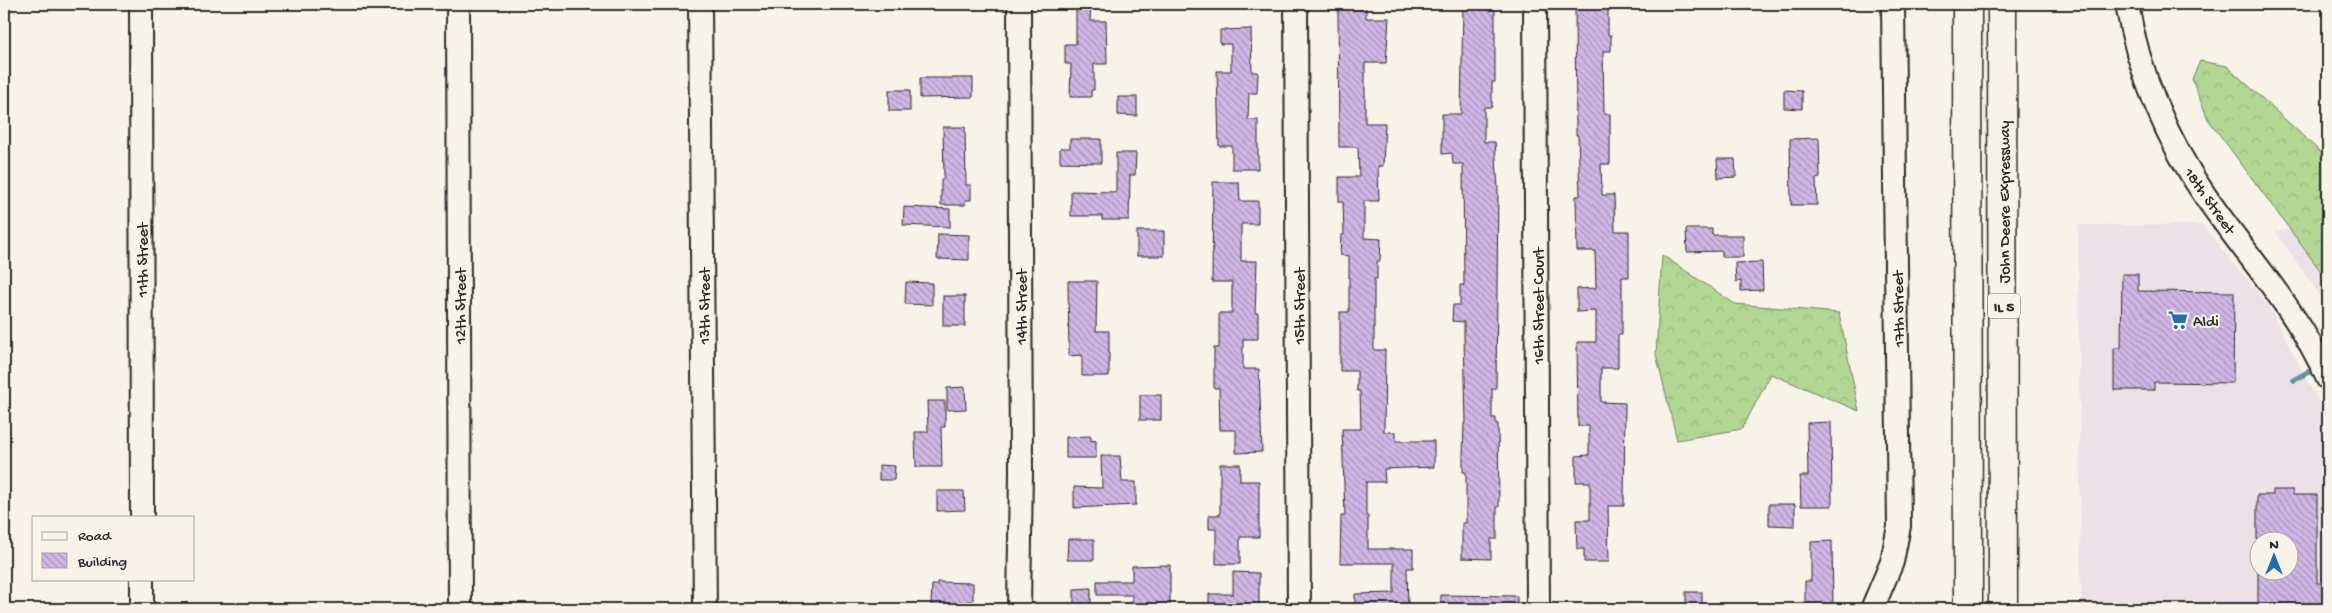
<svg xmlns="http://www.w3.org/2000/svg" width="2332" height="613" viewBox="0 0 2332 613" font-family="'Gochi Hand',sans-serif">
<defs>
<pattern id="forest-crowns" width="20" height="18" patternUnits="userSpaceOnUse" patternTransform="scale(1.25)"><rect width="20" height="18" fill="#b1d793"/><path d="M2 6a3 3 0 1 1 6 0M12 15a3 3 0 1 1 6 0" fill="none" stroke="#98b97f"/></pattern>
<pattern id="building-back-hatch" width="6" height="6" patternUnits="userSpaceOnUse" patternTransform="scale(1.25)"><rect width="6" height="6" fill="#d0b7e6"/><path d="M-1 5l2 2M0 0l6 6M5-1l2 2" fill="none" stroke="#a995bb"/></pattern>
</defs>
<rect width="100%" height="100%" fill="#f7f3e8"/>
<filter id="ink" filterUnits="userSpaceOnUse"><feTurbulence type="fractalNoise" baseFrequency=".02" numOctaves="2"/><feDisplacementMap in="SourceGraphic" scale="10" xChannelSelector="R" yChannelSelector="G"/><feConvolveMatrix kernelMatrix="1 2 1 2 8 2 1 2 1" color-interpolation-filters="sRGB"/></filter>
<g filter="url(#ink)">
<g fill="#ebe1e7" fill-rule="evenodd">
<path d="M2078,225H2202L2269,307L2321,407L2328,448V609H2081ZM2260,540H2290V570H2260Z"/>
<path d="M2274,230L2328,231V307Z"/>
</g>
<g fill="url(#forest-crowns)" stroke="#6e815f">
<path d="M2200,61L2227,66L2328,159V275L2325,277L2208,119L2192,79Z"/>
<path d="M1662,255L1735,304L1839,313L1859,411L1771,374L1742,429L1677,440L1656,354Z"/>
</g>
<g fill="none" stroke-linecap="round" stroke-linejoin="round">
<path stroke="#65959b" stroke-width="5.5" d="M2294,380L2310,371"/>
</g>
<g fill="url(#building-back-hatch)" stroke="#2b2b2b">
<path d="M1076,4H1091L1090,21H1106L1107,64H1094V90H1091V97H1070L1071,64H1065V44H1076Z"/>
<path d="M1338,4H1366V18H1389L1386,63H1365V123H1385L1383,166H1378L1379,201H1364V238L1381,239L1380,261H1377V279H1374V350H1385L1384,432H1396V441H1434V467L1384,469L1385,482H1366V516H1368V549H1413V568H1407L1408,609H1355V594L1394,593V563H1340L1341,516H1345L1342,429H1361L1360,391H1357V371H1340V312H1349V256L1340,255L1341,235H1344L1343,202H1339V177H1359L1358,147H1339Z"/>
<path d="M1575,4H1608V35H1611V51H1603L1604,114H1610V164H1601L1602,195H1614L1615,231H1629V277H1622V335H1618V368H1601V402L1625,403L1624,506H1608L1609,562H1584V549H1577L1576,520H1590V482H1576V456L1589,455V426H1578L1577,342H1596V311L1577,312V289L1596,288L1595,251H1577L1576,196H1580L1578,135H1576Z"/>
<path d="M1463,6H1495V82H1492V107H1484V142H1495L1498,189L1496,389H1492V418H1496V424H1498L1499,507H1497V539H1491V559L1462,558V523H1466V472H1463V456L1464,423H1466L1464,336V322L1452,321L1453,305H1460V285H1464L1463,164H1453L1452,153L1442,154V114H1461Z"/>
<path d="M1251,29L1252,72H1258L1257,93H1249L1248,120H1258V169H1232V146H1219L1217,71H1231V44H1220V30Z"/>
<path d="M920,78H973V97L920,98Z"/>
<rect x="889" y="90" width="21" height="21"/>
<path d="M1784,90L1802,91V109L1784,108Z"/>
<path d="M1118,97H1137V116L1118,115Z"/>
<path d="M943,127H965L966,185H971V200H965V205H941V179H944Z"/>
<path d="M1819,138L1820,178L1816,179L1817,205H1791L1790,139Z"/>
<path d="M1070,139H1101V163L1060,162V148H1070Z"/>
<path d="M1116,153H1136L1135,175H1130L1129,220H1102V216H1071V191L1116,192Z"/>
<path d="M1717,159H1735L1736,177L1718,178Z"/>
<path d="M1213,182H1239L1240,201H1258V224H1241V261H1257L1255,313H1258V339H1243V369H1259L1262,452L1236,453V430H1220L1219,388H1214V348H1219V313H1232V282H1212Z"/>
<path d="M904,207L950,209V227L903,225Z"/>
<path d="M1686,229H1712V235H1743V257H1722V251L1687,252Z"/>
<rect x="1137" y="231" width="27" height="25"/>
<path d="M938,234L969,235V260L937,259Z"/>
<path d="M1762,262L1763,290L1741,291V281L1736,282L1735,263Z"/>
<path d="M2122,274H2138V291L2234,292L2233,383L2154,382V390H2114V348H2121Z"/>
<path d="M1068,281H1097L1096,331H1109V376H1082V355L1069,356Z"/>
<path d="M906,282L932,283V305L905,304Z"/>
<rect x="943" y="296" width="22" height="30"/>
<path d="M965,387L966,409L947,410V388Z"/>
<rect x="1140" y="395" width="21" height="25"/>
<path d="M927,401H945V427H941L942,467H916L915,432H928Z"/>
<path d="M1831,422L1832,506H1801L1800,476H1808L1807,423Z"/>
<path d="M1091,436V441L1096,440V458H1066V437Z"/>
<path d="M1101,456H1120L1122,482H1136V505L1074,508V487L1102,488Z"/>
<path d="M1220,464H1240V481H1259V537H1240V564H1216V529H1209V515H1220Z"/>
<path d="M879,465L895,466L894,480H879Z"/>
<path d="M2273,490H2293V495H2317V583H2325V607H2258V570H2290V540H2257V495H2273Z"/>
<path d="M937,491H964L965,510L937,511Z"/>
<path d="M1769,504H1795V526L1769,525Z"/>
<path d="M1068,539H1094V560H1067Z"/>
<path d="M1832,541L1833,609H1805V581H1811V542Z"/>
<path d="M1170,565V609H1148V606H1132V595H1097V581H1132V566Z"/>
<path d="M1233,572L1259,573V609H1209V594H1233Z"/>
<path d="M937,582L973,583V600L966,602V609H945V606L931,605L932,585H937Z"/>
<path d="M1091,588V609H1074V589Z"/>
<rect x="1686" y="592" width="16" height="17"/>
<path d="M1441,595L1517,596V609H1441Z"/>
</g>
<g fill="none" stroke-linecap="round" stroke-linejoin="round">
<defs>
<g id="minor">
<path d="M141,4L142,517"/>
<path d="M458,4L460,609"/>
<path d="M700,4L705,609"/>
<path d="M1019,4L1021,470L1019,609"/>
<path d="M1296,4L1299,609"/>
<path d="M1535,4L1538,609"/>
<path d="M2127,4C2138,72 2168,143 2208,200C2250,260 2298,311 2328,379"/>
<path d="M142,579V609"/>
<path d="M1872,609L1892,562L1899,526L1893,4"/>
</g>
<g id="highway">
<path d="M1967,4L1968,609"/>
<path d="M2002,4L2003,609"/>
</g>
</defs>
<use href="#minor" stroke="#2b2b2b" stroke-width="26"/>
<use href="#highway" stroke="#2b2b2b" stroke-width="31"/>
<use href="#minor" stroke="#f7f3e8" stroke-width="22"/>
<use href="#highway" stroke="#f7f3e8" stroke-width="28"/>
</g>
</g>
<defs>
<symbol id="supermarket-bare" viewBox="-9 -9 18 18"><path d="M-6-5.5h2.5l.6 2H6L4.5 2H-2.5L-4.4-4H-6ZM-1.5 3.2a1.3 1.3 0 1 0 .1 0ZM3 3.2a1.3 1.3 0 1 0 .1 0Z" fill="#1f6fb2" stroke="#f7f3e8" stroke-width="2.5" paint-order="stroke"/></symbol>
</defs>
<g fill-rule="evenodd">
<use href="#supermarket-bare" x="2164" y="306" width="28" height="28"/>
</g>
<g text-anchor="middle" stroke-width="4" stroke-linejoin="round" paint-order="stroke">
<rect fill="#f7f3e8" stroke="#686764" stroke-width="1" x="1988" y="293.5" width="32" height="25" rx="4"/>
<g font-size="15" font-weight="bold" fill="#2b2b2b">
<text x="2004" y="311">IL 5</text>
</g>
<g font-size="16" fill="#2b2b2b" stroke="#f7f3e8">
<text transform="translate(2211 200) rotate(55)" y="6">18th Street</text>
<text transform="translate(2003 202) rotate(-90)" y="6">John Deere Expressway</text>
<text transform="translate(141 260) rotate(-90)" y="6">11th Street</text>
<text transform="translate(459 306) rotate(-90)" y="6">12th Street</text>
<text transform="translate(703 306) rotate(-90)" y="6">13th Street</text>
<text transform="translate(1298 306) rotate(-90)" y="6">15th Street</text>
<text transform="translate(1537 306) rotate(-90)" y="6">16th Street Court</text>
<text transform="translate(1020 307) rotate(-90)" y="6">14th Street</text>
<text transform="translate(1897 309) rotate(-91)" y="6">17th Street</text>
</g>
<g font-size="16" fill="#2b2b2b" stroke="#f7f3e8" text-anchor="start">
<text x="2193" y="326">Aldi</text>
</g>
</g>
<rect width="2332" height="613" fill="none" stroke="#f7f3e8" stroke-width="20"/>
<rect x="10" y="10" width="2312" height="593" fill="none" stroke="#2b2b2b" stroke-width="2" filter="url(#ink)"/>
<rect x="32" y="516" width="162" height="65" fill="#f7f3e8" stroke="#a5a39c"/>
<rect x="42" y="532" width="25" height="8" fill="#f7f3e8" stroke="#a5a39c"/>
<text x="78" y="540" font-size="15" fill="#2b2b2b">Road</text>
<rect x="42" y="553" width="25" height="15" fill="url(#building-back-hatch)" stroke="#a5a39c"/>
<text x="78" y="566" font-size="15" fill="#2b2b2b">Building</text>
<g transform="translate(2274 556)"><circle r="24" fill="#f7f3e8" stroke="#a5a39c"/>
<path d="M0-4L9 19L0 12L-9 19Z" fill="#1f6fb2"/>
<text y="-8" font-size="14" font-weight="bold" text-anchor="middle" fill="#2b2b2b">N</text>
</g>
</svg>
